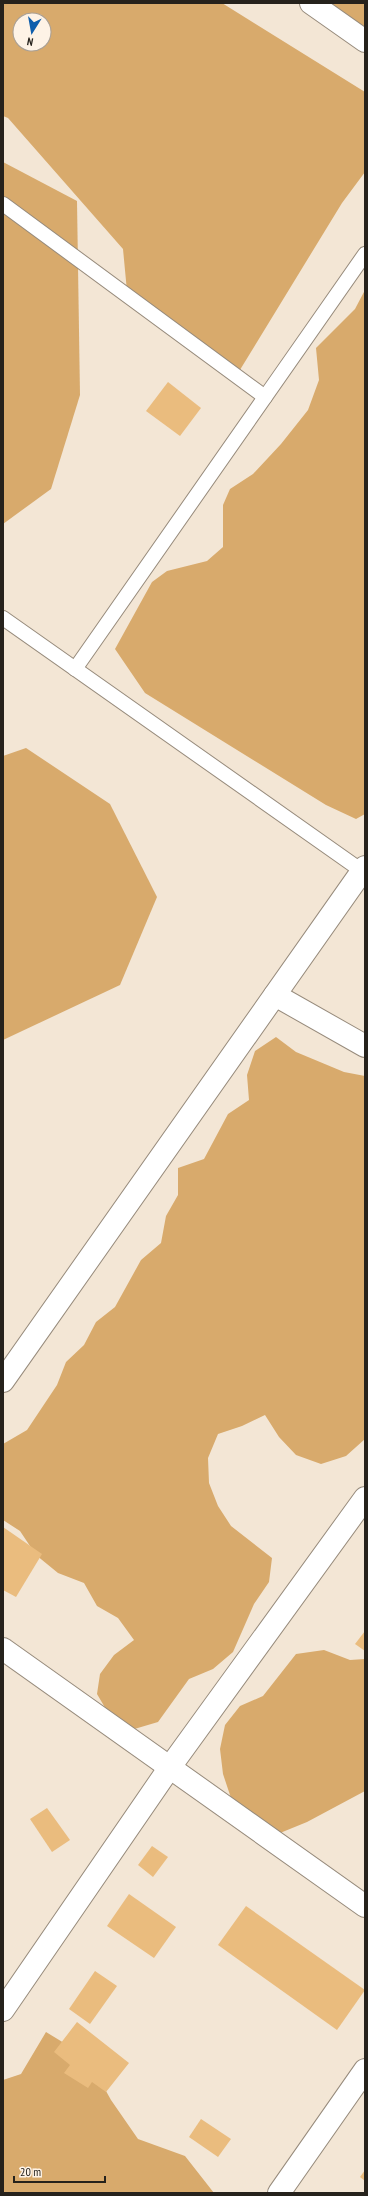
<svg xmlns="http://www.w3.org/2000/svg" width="368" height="2196" viewBox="0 0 368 2196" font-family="'PT Sans Narrow',sans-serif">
<rect width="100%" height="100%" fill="#f3e6d5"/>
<g fill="#d8aa6c" fill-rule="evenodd">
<path d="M3,3H222L365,92V172L342,203L235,378L128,302L123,249L8,118L3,116ZM20,20H44V44H20Z"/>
<path d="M319,3H365V37Z"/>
<path d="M3,162L77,201L80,395L51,489L3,524Z"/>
<path d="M365,290V814L356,819L326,805L145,693L115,649L152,582L167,571L207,561L223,547V505L230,489L253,474L281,444L308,410L319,380L316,348L355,309Z"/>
<path d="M26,748L110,804L157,897L120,985L3,1040V756Z"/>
<path d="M276,1037L296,1052L344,1072L365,1076V1439L346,1456L321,1464L296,1455L279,1437L265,1415L242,1426L218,1434L208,1458L209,1483L218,1506L231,1526L272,1558L269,1582L254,1604L233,1652L213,1669L189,1679L158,1722L131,1730L110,1716L97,1694L100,1674L114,1655L134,1640L118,1618L97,1606L84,1583L58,1573L36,1555L20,1531L3,1520V1444L27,1430L57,1385L66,1362L84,1345L96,1322L115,1307L141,1260L161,1243L166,1216L178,1195V1168L204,1159L228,1114L249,1100L247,1075L255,1051Z"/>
<path d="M324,1650L350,1660L365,1659V1791L307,1822L280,1833L231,1798L223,1774L220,1749L225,1725L240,1706L263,1696L296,1654Z"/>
<path d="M46,2032L87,2057L111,2100L138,2139L185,2156L214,2193H3V2080L21,2074Z"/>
</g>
<g fill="#eabc7e">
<path d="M168,382L201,408L180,436L146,411Z"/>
<path d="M3,1527L42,1554L16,1597L3,1590Z"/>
<path d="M365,1631V1651L355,1644Z"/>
<path d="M47,1808L70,1840L52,1852L30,1819Z"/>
<path d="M152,1846L168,1857L153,1877L138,1865Z"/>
<path d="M129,1894L176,1927L154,1958L107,1926Z"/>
<path d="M246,1906L365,1990L337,2030L218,1945Z"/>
<path d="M95,1971L117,1986L90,2024L69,2009Z"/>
<path d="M77,2022L129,2063L106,2092L92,2082L88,2088L64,2073L70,2065L54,2052Z"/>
<path d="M201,2119L231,2139L218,2157L189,2137Z"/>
<path d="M365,2170V2181L360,2177Z"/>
</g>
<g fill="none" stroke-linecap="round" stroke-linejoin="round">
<defs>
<g id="service">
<path d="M3,204L265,397"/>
<path d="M3,618L362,871"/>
<path d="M75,669L365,254"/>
</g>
<g id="minor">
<path d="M311,3L365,41"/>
<path d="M275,995L365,1046"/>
<path d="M3,1381L365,867"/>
<path d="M3,1649L365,1906"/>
<path d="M3,2010L170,1767L365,1498"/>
<path d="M279,2193L365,2070"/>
</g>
</defs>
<use href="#service" stroke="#978b7c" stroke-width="16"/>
<use href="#minor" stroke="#978b7c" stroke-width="24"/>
<use href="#service" stroke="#fff" stroke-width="14"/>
<use href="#minor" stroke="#fff" stroke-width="22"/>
</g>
<rect width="368" height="2196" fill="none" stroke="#26221c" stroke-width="8"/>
<g transform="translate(32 32) rotate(191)"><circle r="19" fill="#fef3e6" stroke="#a89f95"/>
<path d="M0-3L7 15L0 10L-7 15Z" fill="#0f5eac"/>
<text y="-6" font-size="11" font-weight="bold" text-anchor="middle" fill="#26221c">N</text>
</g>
<path d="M14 2176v6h91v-6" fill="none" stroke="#26221c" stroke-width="2"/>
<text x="20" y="2176" font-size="12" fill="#26221c" stroke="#fef3e6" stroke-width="3" paint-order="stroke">20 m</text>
</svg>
